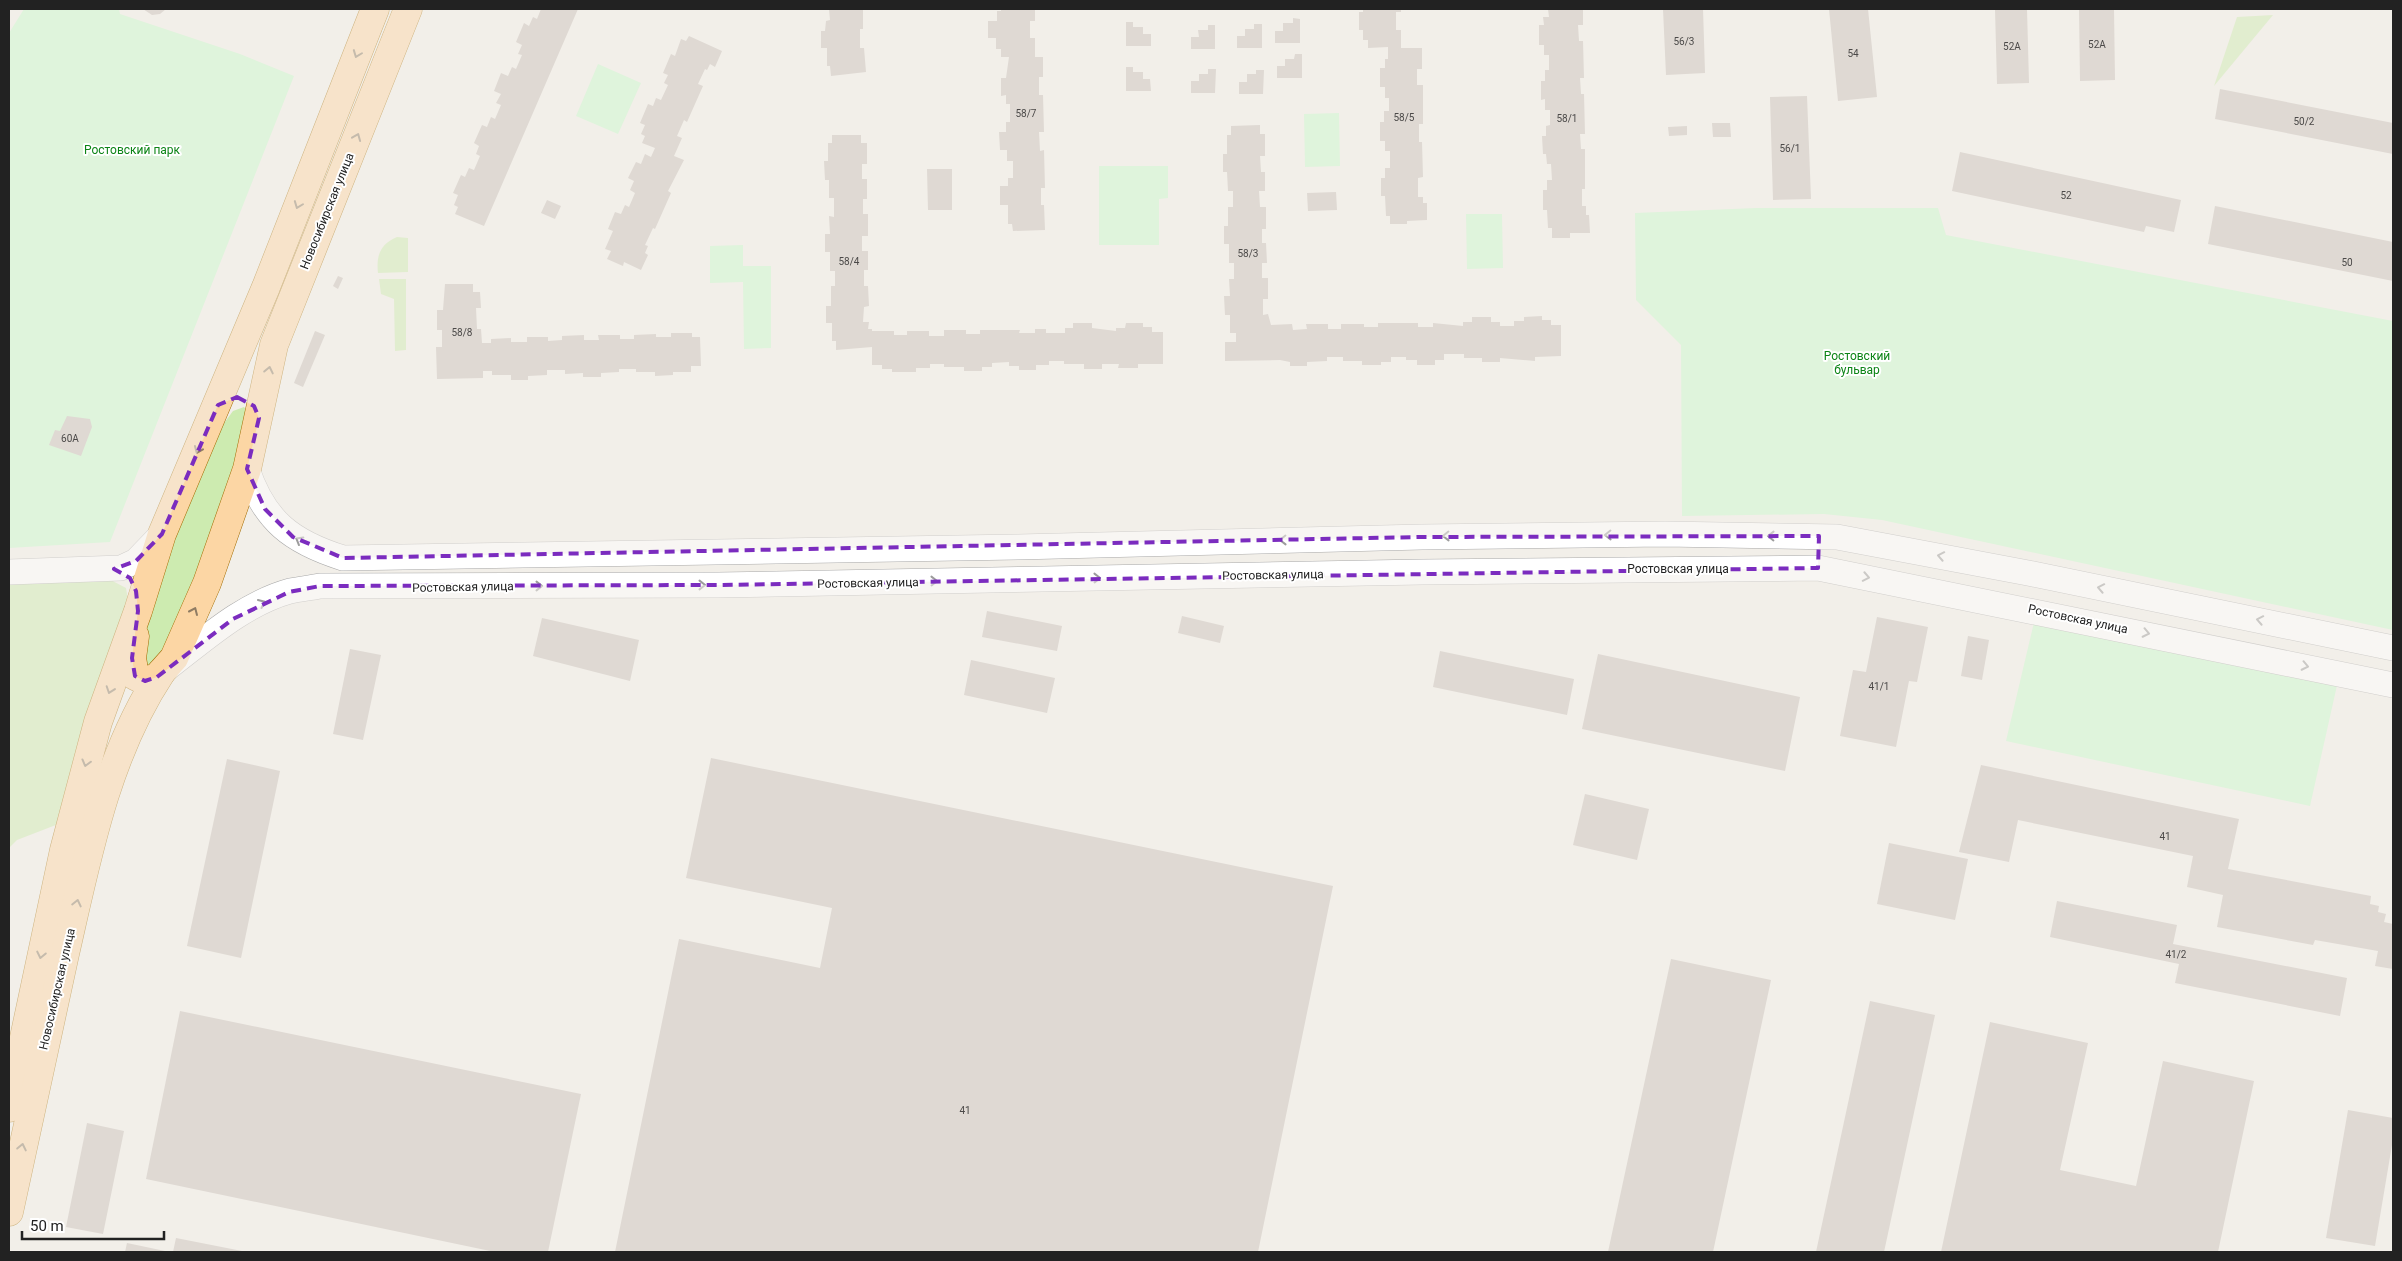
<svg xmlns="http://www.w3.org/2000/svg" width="2402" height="1261" viewBox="0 0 2402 1261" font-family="Roboto,sans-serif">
<rect width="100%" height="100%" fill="#f2efe9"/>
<g fill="#cdebb0">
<path d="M2273,15L2214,86L2237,17Z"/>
<path d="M397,237L408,238V272L378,273C376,256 380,244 397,237Z"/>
<path d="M379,279H406V350L395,351L394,299L381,294Z"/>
<path d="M244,407L247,411L249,428L167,654L148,671L140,646L144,623L210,442L233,411Z"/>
<path d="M105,577L126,588L129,605L61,823L17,840L9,848V580Z"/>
</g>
<g fill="#c8facc">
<path d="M24,9H119L120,14L240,54L294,76L110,542L9,548V33Z"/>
<path d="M598,64L641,83L618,134L576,116Z"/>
<path d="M1339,113L1340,166L1305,167L1304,114Z"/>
<path d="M1099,166H1168V198L1159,199V245H1099Z"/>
<path d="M1756,208H1938L1946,235L2393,321V630L1882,520L1824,514L1682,516L1681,345L1636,300L1635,213Z"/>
<path d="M1466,214H1502L1503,268L1467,269Z"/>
<path d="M743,245V266H771V348L744,349L743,282L710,283V246Z"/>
<path d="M2035,618L2338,681L2310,806L2006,741Z"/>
</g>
<g fill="#c7bfb8">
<path d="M143,9H166L160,14L152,15Z"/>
<path d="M541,9H578L484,226L455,214L458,207L454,205L458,195L453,193L461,175L465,177L469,168L474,170L480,156L476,154L479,146L474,143L482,125L487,127L491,117L495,119L501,105L496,103L501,94L494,91L501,73L508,76L512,67L516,69L522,55L518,54L522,45L516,42L524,23L529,26L533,17L537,19Z"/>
<path d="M829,9H863V29H860V48H864L866,72L831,76L830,66H827V48H821V31H825L826,21L830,20Z"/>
<path d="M1001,9H1035V21H1030V38H1035V57H1043V77H1039V95H1043L1044,132H1039L1040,151L1044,150L1045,188H1041V205H1044L1045,230L1013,231L1012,224H1008V205H1000V186H1008V178H1013V161H1007V150H1000L999,132H1006V122H1010V104H1006V95L1001,96V78H1006L1009,57H1001V49H996V38H988V21H997V11H1001Z"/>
<path d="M1363,9H1401V12H1396V30H1401V48H1422V69H1417V85H1423V124H1419V142H1422L1423,177L1418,178V197H1423V203H1427V220L1407,221V224H1390V216H1386L1385,196H1381V178H1385V168H1390V151H1385V141H1380V122H1384V111H1389V98H1385V87H1380V68H1385V59H1388V47L1368,48V40H1363V30H1359V12H1363Z"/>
<path d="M1548,9H1583V25H1578L1579,41H1583L1584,78H1580L1581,94H1584L1585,134H1580L1581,149H1585V189H1582V206H1586V215H1589L1590,233H1570V238H1552V228H1548L1547,210H1543V190H1547V180H1552L1551,164H1547L1546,154H1543L1542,136H1546V126L1550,125V110H1545V99L1541,100V81H1545V70H1549V55H1544V45H1539V25H1544L1543,17H1549Z"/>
<path d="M1663,9H1703L1705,73L1666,75Z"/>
<path d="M1829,9H1868L1877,97L1838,101Z"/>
<path d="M1995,9H2027L2029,83L1997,84Z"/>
<path d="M2079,9H2114L2115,80L2080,81Z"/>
<path d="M1293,18L1300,19V43H1275V31H1283V23H1293Z"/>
<path d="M1126,22H1133V27H1143V34H1151V46H1126Z"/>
<path d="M1254,24H1262V48H1237V36H1245V29H1254Z"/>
<path d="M1208,25H1215V49H1191V37H1199L1198,30H1208Z"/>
<path d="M689,36L722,51L715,67L710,64L707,70L705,69L698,84L703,86L687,122L684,120L677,136L682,138L674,156L684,160L668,191L671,193L655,229L653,228L645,245L648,246L645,253L648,255L641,270L624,262L623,266L607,259L611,251L605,249L613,231L608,229L615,212L621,214L625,205L629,207L635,193L630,190L634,181L628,178L636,162L641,164L645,154L651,157L655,148L642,143L645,136L641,134L645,125L640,123L648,104L653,106L656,98L661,100L668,85L664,83L668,75L663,73L671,54L675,56L681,39L686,41Z"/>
<path d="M1295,54H1302V78H1277V66H1285V59H1294Z"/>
<path d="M1126,67H1133V72H1143V79H1150L1151,91H1126Z"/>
<path d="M1208,69H1216L1215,93H1191V81H1199V74H1208Z"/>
<path d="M1256,70H1264L1263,94H1239V82H1247V74H1256Z"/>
<path d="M2220,89L2393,123V154L2215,119Z"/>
<path d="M1807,96L1811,199L1773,200L1770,97Z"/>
<path d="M1712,123H1730L1731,137H1713Z"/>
<path d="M1260,125V134H1265V156H1260L1261,172H1265V191H1259L1260,207H1266V229H1262V243H1266L1267,263H1262V278H1268V299H1263V315L1268,314L1271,325L1292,324L1293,330L1307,329L1306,324H1328V329H1341V324H1364V327H1378V323H1418V327H1433V323L1463,326V322H1472V317H1491V322H1500V326H1514V321H1524V317L1542,316V320H1551V325H1561V356L1535,357V361L1500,358V362H1482V358H1464V354H1444V360H1435V365H1417V360H1406V357H1391V362H1381V365H1362V361H1343V357H1327V361L1307,362V366H1290V362L1280,360L1225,361V342H1236V333H1230V315H1225L1224,296H1230L1229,279H1234V263H1229V244H1224V226H1228V207H1233V191H1228L1227,172H1223V154H1227V135H1231V126Z"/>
<path d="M1687,126V135L1669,136L1668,127Z"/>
<path d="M832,135H861V143H867V164H862V179H867V199H863V214H868V236H862V251H868V270H864V286H868L869,306L864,307L863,322H869L868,329H872V331H894V335H907V331H929V336H944V330H966V334H980V330H1020L1019,333H1035V329H1046V333H1065V328H1073V323H1092V328L1116,331V328H1125L1126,323H1143V327H1152V332H1163V364H1138V368H1118L1119,364H1102V369H1084V364H1064V361H1049V365H1036V370H1019V366H1009V362L992,363V367H982V371H964V367H944V364H930V368H916V372H892V369H882V365H872V347L836,350V341H832V323H826V306H831V286H835V271H830V252H825V234H830L829,216L834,217V198H829V180H825L824,161H828V143H832Z"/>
<path d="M1960,152L2181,200L2174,232L2146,226L2144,232L1952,191Z"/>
<path d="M927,169H952V210H928Z"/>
<path d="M1336,192L1337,210L1308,211L1307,193Z"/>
<path d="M547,200L561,206L555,219L541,213Z"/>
<path d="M2215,206L2393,242V281L2208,244Z"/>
<path d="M338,276L343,278L338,289L333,286Z"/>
<path d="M445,284H473V292H480L481,308H476L477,329H481L482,343H491V339L511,338V342H527V337H548V341L562,340V336L584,335V340H599L598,335H620V339H634V335L656,334V337H671V333H692V337H700L701,366H691V372H673V375L655,376V372H636V369H619V372L601,373V377H583V373L565,374V370H547V375L528,376V380H511V375H492V371H483V378L437,379L436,347H442V330H437V310H443Z"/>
<path d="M315,331L325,335L303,387L294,383Z"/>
<path d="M67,416L90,419L92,427L81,456L49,445L55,430L60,431Z"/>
<path d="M987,611L1062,626L1057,651L982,637Z"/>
<path d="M1182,616L1224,626L1220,643L1178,633Z"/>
<path d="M1877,617L1928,627L1917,682L1909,681L1896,747L1840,736L1853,670L1866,672Z"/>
<path d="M542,618L639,640L630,681L533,656Z"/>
<path d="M1968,636L1989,640L1982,680L1961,676Z"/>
<path d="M350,649L381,655L363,740L333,734Z"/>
<path d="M1440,651L1574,679L1567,715L1433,687Z"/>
<path d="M1598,654L1800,697L1785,771L1582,729Z"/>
<path d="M971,660L1055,678L1047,713L964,695Z"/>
<path d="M711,758L1333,886L1258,1252H615L679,939L820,968L832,908L686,878Z"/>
<path d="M227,759L280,771L241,958L187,946Z"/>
<path d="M1981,765L2239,819L2228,869L2371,896L2370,904L2379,906L2378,912L2386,914L2384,922L2393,924V969L2375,966L2378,951L2315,940L2313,945L2217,927L2223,895L2187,887L2193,856L2018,820L2009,862L1959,852Z"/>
<path d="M1585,794L1649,809L1637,860L1573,845Z"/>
<path d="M1889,843L1968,859L1955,920L1877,904Z"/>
<path d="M2057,901L2177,925L2173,944L2347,978L2340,1016L2175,983L2179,964L2050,937Z"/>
<path d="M1671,959L1771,980L1713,1252H1608Z"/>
<path d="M1870,1001L1935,1015L1884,1252H1816Z"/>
<path d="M180,1011L581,1094L548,1252H495L146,1179Z"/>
<path d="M1990,1022L2088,1043L2060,1170L2136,1186L2163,1061L2254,1081L2218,1252H1941Z"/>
<path d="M2348,1110L2393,1118V1139L2375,1246L2326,1238Z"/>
<path d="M87,1123L124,1131L103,1234L66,1227Z"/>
<path d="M176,1238L242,1251V1252H173Z"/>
<path d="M127,1243L165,1251V1252H125Z"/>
</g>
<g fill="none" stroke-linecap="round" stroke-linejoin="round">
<defs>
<g id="minor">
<path d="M247,469C264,521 292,542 343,558L1018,547L1422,537L1665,534L1837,537L2028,573L2393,648"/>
<path d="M9,572L121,568L136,561L162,534"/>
<path d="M166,669C204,640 243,604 290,591C300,589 310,588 320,586L718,585L1422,572L1818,568L2393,685"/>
</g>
<g id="major">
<path d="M135,636L132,658L135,676L145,681L157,677L174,658L207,583L247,469L274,345L408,9"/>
<path d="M9,1108L64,850L98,722L138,611L162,534L266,287L375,9"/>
<path d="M9,1212C27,1126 46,1040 65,954C87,858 106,756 161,673"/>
</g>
</defs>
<use href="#minor" stroke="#a9a9a9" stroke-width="26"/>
<use href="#major" stroke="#a06b00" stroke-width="29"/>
<use href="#minor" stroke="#fff" stroke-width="25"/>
<use href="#major" stroke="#fcd6a4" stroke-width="28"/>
</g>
<defs><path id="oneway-chevron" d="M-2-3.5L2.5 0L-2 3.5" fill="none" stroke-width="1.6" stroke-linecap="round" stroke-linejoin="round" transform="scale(1.25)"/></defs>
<g stroke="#8f7c63">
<use href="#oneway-chevron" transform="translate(357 54) rotate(111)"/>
<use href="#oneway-chevron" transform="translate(357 137) rotate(-68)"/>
<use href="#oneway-chevron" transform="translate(298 205) rotate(111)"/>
<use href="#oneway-chevron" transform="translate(269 370) rotate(-78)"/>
<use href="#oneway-chevron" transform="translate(198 450) rotate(113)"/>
<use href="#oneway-chevron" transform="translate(194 611) rotate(-66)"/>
<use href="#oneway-chevron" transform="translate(110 690) rotate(109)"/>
<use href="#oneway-chevron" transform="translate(86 763) rotate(105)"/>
<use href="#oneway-chevron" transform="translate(77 903) rotate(-77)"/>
<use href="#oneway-chevron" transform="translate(41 955) rotate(102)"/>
<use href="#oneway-chevron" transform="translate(22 1147) rotate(-78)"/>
</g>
<g stroke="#9c9c9c">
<use href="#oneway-chevron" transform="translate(1608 535) rotate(179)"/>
<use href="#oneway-chevron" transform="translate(1446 536) rotate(179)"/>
<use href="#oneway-chevron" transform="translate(1771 536) rotate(-179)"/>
<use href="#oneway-chevron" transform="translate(299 540) rotate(-150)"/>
<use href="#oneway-chevron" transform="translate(1283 540) rotate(179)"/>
<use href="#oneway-chevron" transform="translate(1941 556) rotate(-169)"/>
<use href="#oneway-chevron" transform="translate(1866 577) rotate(11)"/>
<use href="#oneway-chevron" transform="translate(1097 578) rotate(-1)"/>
<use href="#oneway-chevron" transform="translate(934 581) rotate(-1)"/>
<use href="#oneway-chevron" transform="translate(702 585)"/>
<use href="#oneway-chevron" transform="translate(539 586)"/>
<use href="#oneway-chevron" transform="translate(2101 588) rotate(-169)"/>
<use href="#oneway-chevron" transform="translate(262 603) rotate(-24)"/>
<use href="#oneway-chevron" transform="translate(2260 620) rotate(-169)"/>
<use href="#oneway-chevron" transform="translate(2146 633) rotate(12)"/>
<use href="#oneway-chevron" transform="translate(2305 666) rotate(12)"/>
</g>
<path d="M0 0H2402V1261H0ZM237,397L254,406L259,418L247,469L265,509L293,537L343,558L1422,537L1819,536L1818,568L718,585L320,586L289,592L233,619L157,677L145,681L135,676L132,658L138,611L136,591L130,578L114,569L136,561L162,534L218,405Z" fill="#f2efe9" fill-opacity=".55" fill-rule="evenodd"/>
<path fill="none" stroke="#7b2cbf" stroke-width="4" stroke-dasharray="10 6" stroke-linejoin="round" d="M237,397L254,406L259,418L247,469L265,509L293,537L343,558L1422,537L1819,536L1818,568L718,585L320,586L289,592L233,619L157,677L145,681L135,676L132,658L138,611L136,591L130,578L114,569L136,561L162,534L218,405Z"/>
<g text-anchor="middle" stroke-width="4" stroke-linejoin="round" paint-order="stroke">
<g font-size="10" fill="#4b4948">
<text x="1684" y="45">56/3</text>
<text x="2097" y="48">52А</text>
<text x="2012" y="50">52А</text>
<text x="1853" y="57">54</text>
<text x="1026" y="117">58/7</text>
<text x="1404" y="121">58/5</text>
<text x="1567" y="122">58/1</text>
<text x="2304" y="125">50/2</text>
<text x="1790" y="152">56/1</text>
<text x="2066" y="199">52</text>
<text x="1248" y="257">58/3</text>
<text x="849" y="265">58/4</text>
<text x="2347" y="266">50</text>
<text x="462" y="336">58/8</text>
<text x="70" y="442">60А</text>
<text x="1879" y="690">41/1</text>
<text x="2165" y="840">41</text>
<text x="2176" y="958">41/2</text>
<text x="965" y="1114">41</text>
</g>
<g font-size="12" fill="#0c8416" stroke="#fff">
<text x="132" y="154">Ростовский парк</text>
<text x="1857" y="360">Ростовский<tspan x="1857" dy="14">бульвар</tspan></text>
</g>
<g font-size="12" fill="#222" stroke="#fff">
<text transform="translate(327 211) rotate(-68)" y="4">Новосибирская улица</text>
<text x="1678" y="573">Ростовская улица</text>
<text transform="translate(1273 575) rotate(-1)" y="4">Ростовская улица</text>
<text transform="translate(868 583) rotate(-1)" y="4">Ростовская улица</text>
<text transform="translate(463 587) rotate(-1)" y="4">Ростовская улица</text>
<text transform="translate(2078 619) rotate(12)" y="4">Ростовская улица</text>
<text transform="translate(57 989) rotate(-77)" y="4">Новосибирская улица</text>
</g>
</g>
<rect width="2402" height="1261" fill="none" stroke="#222222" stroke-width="20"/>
<path d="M22 1231v8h142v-8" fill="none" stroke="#222222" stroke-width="2.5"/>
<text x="30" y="1231" font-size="15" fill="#222222" stroke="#ffffff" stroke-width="4" paint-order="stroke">50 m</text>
</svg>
